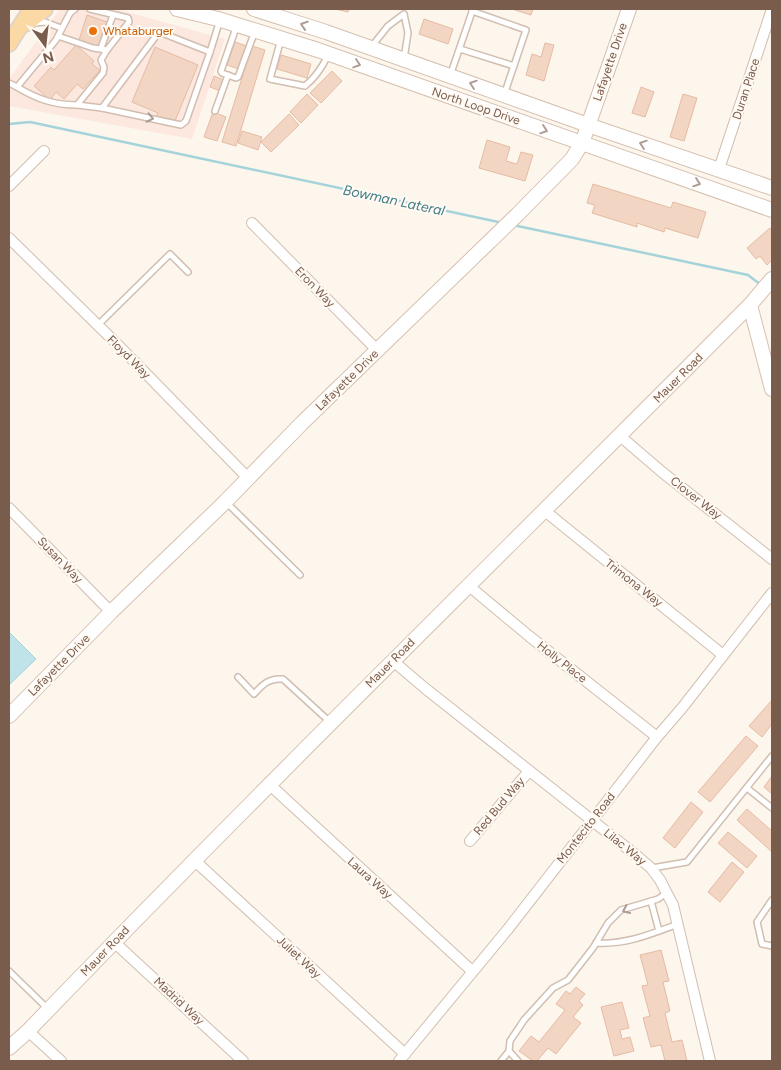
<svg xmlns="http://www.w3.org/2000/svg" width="781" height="1070" viewBox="0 0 781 1070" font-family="Figtree,sans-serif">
<rect width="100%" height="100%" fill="#fdf6ec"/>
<path fill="#fde8e0" d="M60,9H116L225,39L192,139L9,106V79Z"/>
<path fill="#bfe3e8" stroke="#a5d3da" d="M9,632L36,659L9,685Z"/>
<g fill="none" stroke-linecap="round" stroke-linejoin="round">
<g stroke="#a5d3da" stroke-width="2.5">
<path d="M9,124L30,122L503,223"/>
<path d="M513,225L748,275L761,285"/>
</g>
</g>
<g fill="#f3d5c3" stroke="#e6bba3">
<path d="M335,9H349L348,12Z"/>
<path d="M512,9H533L531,15Z"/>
<path d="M87,15L107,22L98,47L79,40Z"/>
<path d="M424,19L453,29L448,44L419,34Z"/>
<path d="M235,42L247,46L239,69L227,65Z"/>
<path d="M545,43L554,45L544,81L526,75L532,54L541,57Z"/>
<path d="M76,45L94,61L92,64L100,70L83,89L77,84L64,99L56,92L50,100L34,86L51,67L54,70Z"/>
<path d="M252,46L265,50L236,146L222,142Z"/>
<path d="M155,47L198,65L175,121L170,119L167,126L155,121L158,113L132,102Z"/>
<path d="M281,55L311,64L307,78L277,69Z"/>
<path d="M332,71L342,81L321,103L310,93Z"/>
<path d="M214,76L224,80L220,91L210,87Z"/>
<path d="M641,87L654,92L645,117L632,113Z"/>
<path d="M307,94L318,105L301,123L290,112Z"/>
<path d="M683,94L697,98L684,141L670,137Z"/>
<path d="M213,112L226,117L217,141L204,137Z"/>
<path d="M289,114L299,125L271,152L261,142Z"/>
<path d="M242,131L262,137L258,150L238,143Z"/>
<path d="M487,140L510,147L506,161L517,164L521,152L533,155L525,181L479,168Z"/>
<path d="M593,184L671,208L673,202L706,212L698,238L665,228L664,232L637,223V227L592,213L595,205L587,203Z"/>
<path d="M770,228L772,231V260L767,265L760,256L756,259L747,248Z"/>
<path d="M772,700V724L762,737L749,726Z"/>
<path d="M746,736L758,746L710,802L698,792Z"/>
<path d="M772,776V794L764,787Z"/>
<path d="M691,802L703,812L675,848L663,838Z"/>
<path d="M747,809L772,831V852L737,820Z"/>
<path d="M728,832L757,856L747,868L718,843Z"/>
<path d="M732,862L744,872L720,902L708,892Z"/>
<path d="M661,950L669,981L663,982L670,1011L665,1013L672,1042L682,1040L687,1061H665L661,1045L651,1047L643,1018L650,1016L642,986L648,985L640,955Z"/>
<path d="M576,987L585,994L579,1001L583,1005L573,1017L581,1023L556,1054L548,1048L537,1061H533L519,1051L531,1036L539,1042L565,1010L556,1004L566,991L570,994Z"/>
<path d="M622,1002L629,1028L620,1030L622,1039L630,1037L634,1051L614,1056L601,1007Z"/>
</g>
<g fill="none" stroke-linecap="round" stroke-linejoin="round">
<defs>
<g id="lane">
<path d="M472,11L526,30L504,95"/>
<path d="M35,23L45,22L61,28"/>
<path d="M237,25L221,71L222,73L236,78L238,77L255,31"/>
<path d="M58,36L93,48L107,50L129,22L128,18L90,9"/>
<path d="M281,39L270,79L305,86C316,77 322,68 328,55"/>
<path d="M372,46L388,26L404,14L408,33L404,59"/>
<path d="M101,48L113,15"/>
<path d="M460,49L514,66"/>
<path d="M450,76L473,9"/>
<path d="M9,83L17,87L56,40L70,13L75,9"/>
<path d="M17,87C37,99 54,105 77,105L103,73L104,67L101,60L107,50"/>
<path d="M77,105L102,108L181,125L186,121L210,52"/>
<path d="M102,108L156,36L162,33L210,52L220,20"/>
<path d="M215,111L228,75"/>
<path d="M98,325L170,254L188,272"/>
<path d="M226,502L300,575"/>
<path d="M238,677L254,694C263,684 269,678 283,679L330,722"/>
<path d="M747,788L772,808"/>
<path d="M652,868L687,862L772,756"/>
<path d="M772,900L757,922L762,944L772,946"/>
<path d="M651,901L659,931"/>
<path d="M596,943C625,945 651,934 678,924"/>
<path d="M9,971L48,1009"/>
<path d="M509,1051L518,1061"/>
<path d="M501,1061L509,1051L510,1041L524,1020L553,988L568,980L593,948L608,923L621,910L658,899L668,892"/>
</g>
<g id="street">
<path d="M719,169L772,9"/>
<path d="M9,186L44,151"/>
<path d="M252,223L377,350"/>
<path d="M9,238L119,346L248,478"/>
<path d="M620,436L662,472L772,559"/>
<path d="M9,508L111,612"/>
<path d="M545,511L723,655"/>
<path d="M469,586L529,636L657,737"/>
<path d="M393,661L426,689L637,856L651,868L660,880L673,905L710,1061"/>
<path d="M269,784L472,971"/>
<path d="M470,841L529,771"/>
<path d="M194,860L405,1054"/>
<path d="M114,942L243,1061"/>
<path d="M28,1031L61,1061"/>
<path d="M399,1061L508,929L657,737L682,708L772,593"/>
</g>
<g id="secondary">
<path d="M177,9L218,19L318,50L772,210"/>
<path d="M254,9L326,32L588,125L772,188"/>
<path d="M750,305L772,389"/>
<path d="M9,716L111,612L225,502L302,423L518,214L572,159L582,143L629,9"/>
<path d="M9,1048L28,1031C265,785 509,547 750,305L772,279"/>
</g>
<g id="primary">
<path d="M25,24L45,9"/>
<path d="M9,44L31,9"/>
</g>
</defs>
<use href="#lane" stroke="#d1beb0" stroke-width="8"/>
<use href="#street" stroke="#d1beb0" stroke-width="12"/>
<use href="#secondary" stroke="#d6c0b0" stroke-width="16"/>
<use href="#primary" stroke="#dad1cd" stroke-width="18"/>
<use href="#lane" stroke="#fff" stroke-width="5"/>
<use href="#street" stroke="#fff" stroke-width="10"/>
<use href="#secondary" stroke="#fff" stroke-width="14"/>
<use href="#primary" stroke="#fbd9a5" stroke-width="15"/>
</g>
<defs><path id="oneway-chevron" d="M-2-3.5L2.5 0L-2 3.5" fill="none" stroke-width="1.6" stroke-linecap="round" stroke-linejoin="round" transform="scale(1.25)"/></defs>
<g stroke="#af9d94">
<use href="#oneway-chevron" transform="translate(304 25) rotate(-162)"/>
<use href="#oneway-chevron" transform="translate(357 64) rotate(19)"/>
<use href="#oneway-chevron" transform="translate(473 84) rotate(-161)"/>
<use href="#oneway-chevron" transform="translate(150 118) rotate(12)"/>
<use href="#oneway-chevron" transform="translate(544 130) rotate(19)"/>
<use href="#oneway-chevron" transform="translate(643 144) rotate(-161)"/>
<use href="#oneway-chevron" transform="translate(697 183) rotate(19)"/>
<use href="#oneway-chevron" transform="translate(626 910) rotate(156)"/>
</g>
<circle fill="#e8710a" stroke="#fffaf3" stroke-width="2" cx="93" cy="31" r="5"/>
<g text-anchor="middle" stroke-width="4" stroke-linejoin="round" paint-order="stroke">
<g font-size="12" fill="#c56008" stroke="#fffaf3" text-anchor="start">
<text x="103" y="35">Whataburger</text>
</g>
<g font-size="12" fill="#7a5c4d" stroke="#fffaf3">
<text transform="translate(610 62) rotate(-71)" y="4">Lafayette Drive</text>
<text transform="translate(746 89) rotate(-72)" y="4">Duran Place</text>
<text transform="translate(476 106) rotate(19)" y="4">North Loop Drive</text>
<text transform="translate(315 287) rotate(46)" y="4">Eron Way</text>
<text transform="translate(129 357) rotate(45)" y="4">Floyd Way</text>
<text transform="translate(678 378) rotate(-45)" y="4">Mauer Road</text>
<text transform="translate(347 380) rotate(-44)" y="4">Lafayette Drive</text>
<text transform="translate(696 498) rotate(38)" y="4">Clover Way</text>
<text transform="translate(60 560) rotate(46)" y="4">Susan Way</text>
<text transform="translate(634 583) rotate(38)" y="4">Trimona Way</text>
<text transform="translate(562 662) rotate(38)" y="4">Holly Place</text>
<text transform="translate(390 663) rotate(-45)" y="4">Mauer Road</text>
<text transform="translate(59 665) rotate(-45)" y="4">Lafayette Drive</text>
<text transform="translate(499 806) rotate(-50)" y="4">Red Bud Way</text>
<text transform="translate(586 828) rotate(-52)" y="4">Montecito Road</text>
<text transform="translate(625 847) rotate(39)" y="4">Lilac Way</text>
<text transform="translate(370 878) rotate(42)" y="4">Laura Way</text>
<text transform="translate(105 951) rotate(-46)" y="4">Mauer Road</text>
<text transform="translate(299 957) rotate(43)" y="4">Juliet Way</text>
<text transform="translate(179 1001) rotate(43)" y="4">Madrid Way</text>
</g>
<g font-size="14" font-style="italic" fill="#437c86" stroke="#fffaf3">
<text transform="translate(394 200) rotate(12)" y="5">Bowman Lateral</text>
</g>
</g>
<rect width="781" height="1070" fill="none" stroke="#7a5c4d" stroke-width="20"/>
<g transform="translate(45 45) rotate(165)" stroke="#fffaf3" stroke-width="4" paint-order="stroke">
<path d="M0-4L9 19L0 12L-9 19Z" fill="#7a5c4d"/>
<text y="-8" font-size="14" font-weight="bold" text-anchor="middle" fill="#7a5c4d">N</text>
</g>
</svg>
